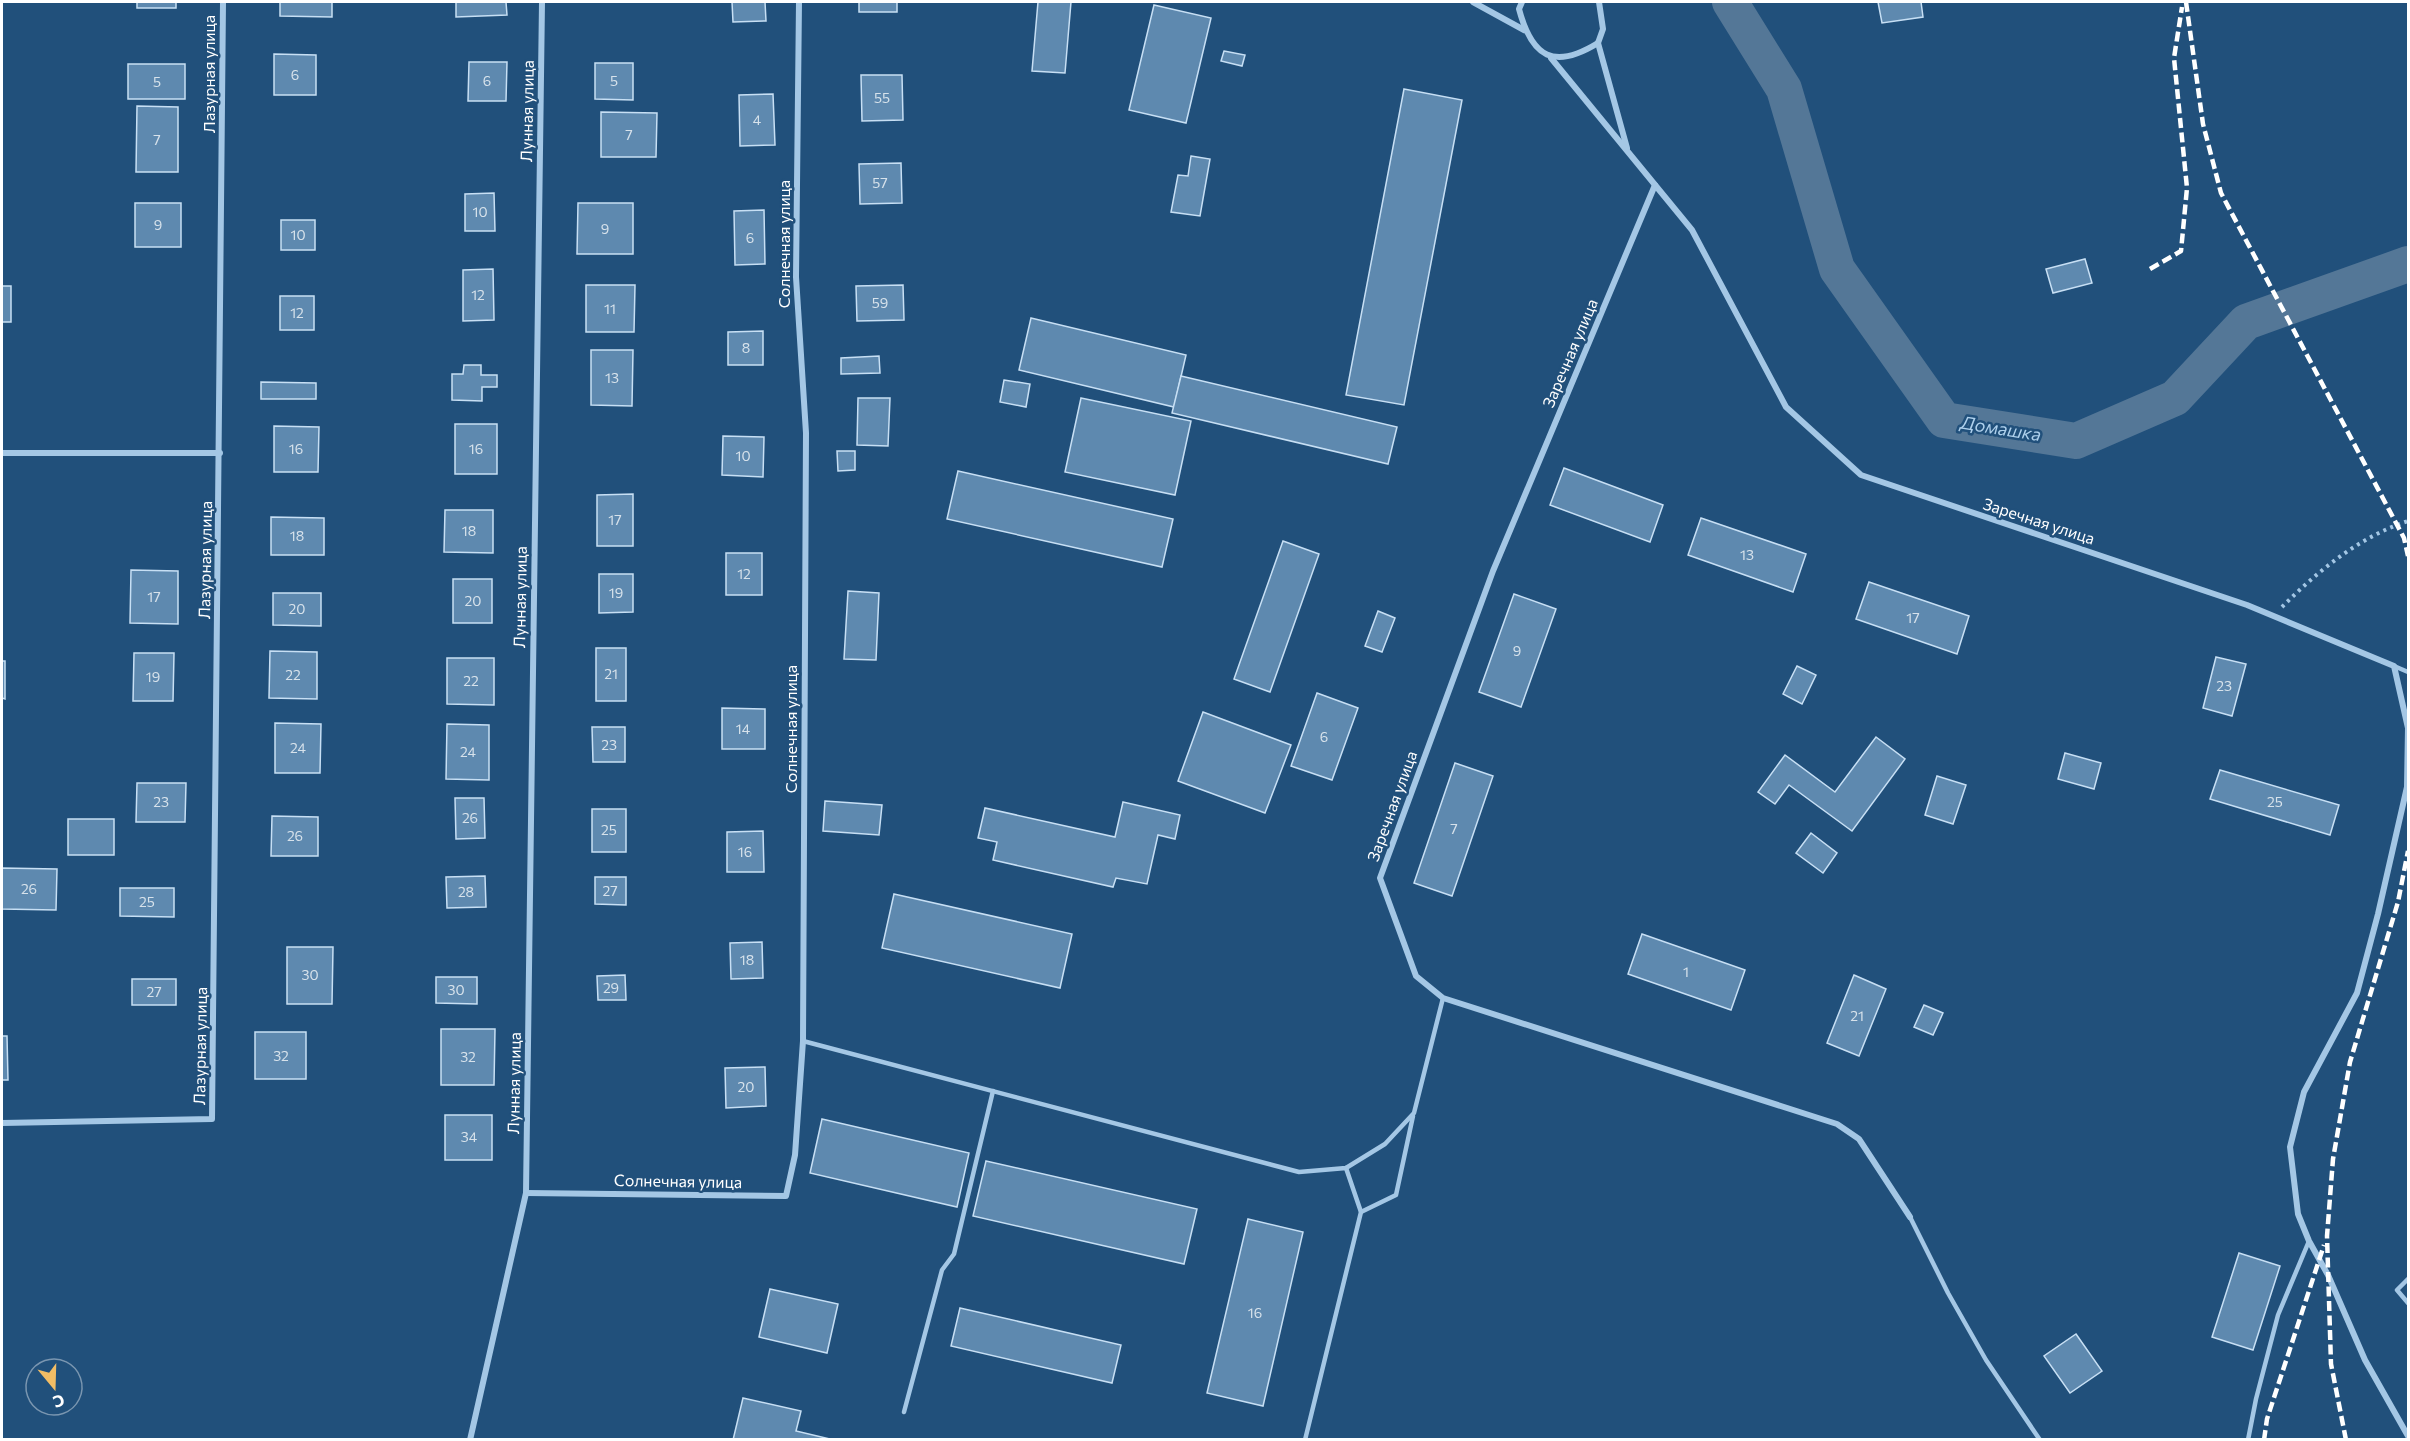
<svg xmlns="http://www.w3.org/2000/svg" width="2410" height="1441" viewBox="0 0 2410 1441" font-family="Commissioner,sans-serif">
<rect width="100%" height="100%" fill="#21507b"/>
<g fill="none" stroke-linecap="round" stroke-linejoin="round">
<path stroke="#547797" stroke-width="36" d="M1730,2L1784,89L1837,269L1944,420L2076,441L2175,398L2246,322L2408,264"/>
</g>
<g fill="#5e89af" stroke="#c7dff4" stroke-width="1.5">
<rect x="137" y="2" width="39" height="6"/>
<path d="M280,2H332V17L280,16Z"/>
<path d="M456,2H506L507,15L456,17Z"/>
<path d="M732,2H765L766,21L733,22Z"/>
<rect x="859" y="2" width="38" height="10"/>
<path d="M1038,2H1071L1065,73L1032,71Z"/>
<path d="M1878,2H1921L1923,17L1882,23Z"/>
<path d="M1154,5L1211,18L1186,123L1129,110Z"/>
<path d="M1224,51L1245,55L1242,66L1221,61Z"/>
<path d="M274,54L316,55V95H274Z"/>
<path d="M469,62H507L506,101H468Z"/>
<path d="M595,63H633V100L595,99Z"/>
<rect x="128" y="64" width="57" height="35"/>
<path d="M861,75H902L903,120L862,121Z"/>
<path d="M1404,89L1462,100L1404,405L1346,395Z"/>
<path d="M773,94L775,145L740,146L739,95Z"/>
<path d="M137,106L178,107V172H136Z"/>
<path d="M601,112L657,113L656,157H601Z"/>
<path d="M1191,156L1210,159L1200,216L1171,212L1178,175L1188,176Z"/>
<path d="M901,163L902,203L860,204L859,164Z"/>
<path d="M494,193L495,231H465V194Z"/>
<rect x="135" y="203" width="46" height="44"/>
<path d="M578,203H633V254H577Z"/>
<path d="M764,210L765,264L735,265L734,211Z"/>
<rect x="281" y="220" width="34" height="30"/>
<path d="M2085,259L2092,283L2053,293L2046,269Z"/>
<path d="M493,269L494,320L463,321V270Z"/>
<path d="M586,285H635L634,332H586Z"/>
<path d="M903,285L904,320L857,321L856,286Z"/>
<rect x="2" y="286" width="9" height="36"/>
<rect x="280" y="296" width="34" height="34"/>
<path d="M1031,318L1186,355L1174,407L1019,370Z"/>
<path d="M763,331V365H728V332Z"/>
<path d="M591,350H633L632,406L591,405Z"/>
<path d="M879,356L880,373L841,374V358Z"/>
<path d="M464,365H481V375H497V387H482V401L452,400V374H463Z"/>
<path d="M1181,376L1397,427L1388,464L1172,413Z"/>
<path d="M1004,380L1030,384L1026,407L1000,402Z"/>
<path d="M261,382L316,383V399H261Z"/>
<path d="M858,398H890L888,446L857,445Z"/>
<path d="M1081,398L1191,421L1175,495L1065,472Z"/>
<rect x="455" y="424" width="42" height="50"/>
<path d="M274,426L319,427L318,472H274Z"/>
<path d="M723,436L764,437L763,477L722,475Z"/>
<path d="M837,451H855V470L838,471Z"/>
<path d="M1564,468L1663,505L1650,542L1550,505Z"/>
<path d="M958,471L1173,519L1162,567L947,519Z"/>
<path d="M633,494V546H597V495Z"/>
<path d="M445,510H493V553L444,552Z"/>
<path d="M271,517L324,518V555H271Z"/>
<path d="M1701,518L1806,554L1793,592L1688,555Z"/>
<path d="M1283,541L1319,554L1270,692L1234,679Z"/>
<rect x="726" y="553" width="36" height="42"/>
<path d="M131,570L178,571V624L130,623Z"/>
<path d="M599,574H633V612L599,613Z"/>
<rect x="453" y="579" width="39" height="44"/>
<path d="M1869,582L1969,616L1957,654L1856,619Z"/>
<path d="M848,591L879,593L876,660L844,659Z"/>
<path d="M273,593H321V626L273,625Z"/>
<path d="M1514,594L1556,609L1521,707L1479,692Z"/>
<path d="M1378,611L1395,618L1382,652L1365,646Z"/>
<rect x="596" y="648" width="30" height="53"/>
<path d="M270,651L317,652V699L269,698Z"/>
<path d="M134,653H174L173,701H133Z"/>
<path d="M2216,657L2246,664L2232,716L2203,708Z"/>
<path d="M447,658H494V705L447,704Z"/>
<path d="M2,661H5V699L2,698Z"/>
<path d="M1797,666L1816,675L1802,704L1783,694Z"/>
<path d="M1317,693L1358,708L1332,780L1291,766Z"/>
<path d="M722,708L765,709V749H722Z"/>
<path d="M1203,712L1291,745L1265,813L1178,781Z"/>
<path d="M275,723L321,724L320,773H275Z"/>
<path d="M447,724L489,725V780L446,779Z"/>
<path d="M592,727H625V762H593Z"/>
<path d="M1876,737L1905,759L1852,831L1789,785L1775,804L1758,792L1785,755L1835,792Z"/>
<path d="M2065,753L2101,763L2094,789L2058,779Z"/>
<path d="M1455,763L1493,776L1452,896L1414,883Z"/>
<path d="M2220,770L2339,805L2330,835L2210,799Z"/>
<path d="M1937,776L1966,785L1953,824L1925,815Z"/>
<path d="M137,783H186L185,822H136Z"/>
<path d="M455,798H484L485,838L456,839Z"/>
<path d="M825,801L882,805L879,835L823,831Z"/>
<path d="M1123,802L1180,815L1175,839L1158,835L1147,884L1116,878L1113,887L993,860L997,842L978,838L985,808L1115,837Z"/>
<rect x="592" y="809" width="34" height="43"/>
<path d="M272,816L318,817V856H271Z"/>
<rect x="68" y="819" width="46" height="36"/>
<path d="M763,831L764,872H727V832Z"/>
<path d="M1811,833L1837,853L1823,873L1796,853Z"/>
<path d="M2,868L57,869L56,910L2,909Z"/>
<path d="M485,876L486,907L447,908L446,877Z"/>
<path d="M595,877H626V905L595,904Z"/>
<path d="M120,888H174V917L120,916Z"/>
<path d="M894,894L1072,934L1060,988L882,948Z"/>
<path d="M1642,934L1745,970L1731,1010L1628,974Z"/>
<path d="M762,942L763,978L731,979L730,943Z"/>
<path d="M287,947H333L332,1004H287Z"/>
<path d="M625,975L626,1000H598L597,976Z"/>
<path d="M1854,975L1886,989L1859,1056L1827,1043Z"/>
<path d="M436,977H477V1004L436,1003Z"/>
<rect x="132" y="979" width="44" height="26"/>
<path d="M1924,1005L1943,1013L1933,1035L1914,1027Z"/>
<path d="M441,1029H495L494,1085H441Z"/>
<rect x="255" y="1032" width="51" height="47"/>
<path d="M2,1036H7L8,1080H2Z"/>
<path d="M765,1067L766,1106L726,1108L725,1068Z"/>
<rect x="445" y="1115" width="47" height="45"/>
<path d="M822,1119L969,1153L957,1207L810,1173Z"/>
<path d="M986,1161L1197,1209L1184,1264L973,1216Z"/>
<path d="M1248,1219L1303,1232L1263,1406L1207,1393Z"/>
<path d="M2239,1253L2280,1266L2253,1350L2212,1337Z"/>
<path d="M770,1289L838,1304L827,1353L759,1337Z"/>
<path d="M960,1308L1121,1345L1112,1383L951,1346Z"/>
<path d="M2076,1334L2102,1371L2070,1393L2044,1356Z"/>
<path d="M743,1398L801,1411L796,1431L834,1440H733Z"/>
</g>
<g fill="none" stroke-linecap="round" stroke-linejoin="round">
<path stroke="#a4c7e5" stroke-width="4" stroke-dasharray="3 4.5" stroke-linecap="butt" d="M2282,607C2318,571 2359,537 2408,521"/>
<g stroke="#a4c7e5" stroke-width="4.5">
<path d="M2394,666L2408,672"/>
<path d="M803,1041L1299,1172L1346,1168L1385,1144L1414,1113L1443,998"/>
<path d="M1361,1212L1396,1195L1413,1116"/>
<path d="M1910,1217L1948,1293L1986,1360L2040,1440"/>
<path d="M2408,1279L2397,1290L2408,1303"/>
<path d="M904,1412L942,1270L954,1254L993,1091"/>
<path d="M1305,1440L1361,1212L1346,1168"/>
<path d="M2248,1440L2256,1399L2278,1315L2309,1241"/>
</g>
<g stroke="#a4c7e5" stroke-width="6">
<path d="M1473,2L1524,30"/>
<path d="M1522,2L1519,9C1532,58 1554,70 1598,43L1603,29L1599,2"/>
<path d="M1598,43L1627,148"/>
<path d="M1551,58L1692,230L1786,407L1861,475L2247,605L2394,666L2408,728L2407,787L2378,914L2357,993L2304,1092L2290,1147L2298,1214L2309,1241L2328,1275L2365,1360L2408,1436"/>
<path d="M1655,185L1493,571L1380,878L1416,976L1443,998L1837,1124L1859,1139L1910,1217"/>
<path d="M2,453H220"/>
<path d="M2,1123L212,1119L223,2"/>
<path d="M526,1193L786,1196L795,1155L803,1041L806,433L796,277L799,2"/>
<path d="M470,1440L526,1193L542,2"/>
</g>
<g stroke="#fff" stroke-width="4.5" stroke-dasharray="10 4.5" stroke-linecap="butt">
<path d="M2186,2L2203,124L2221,193L2404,538L2408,556"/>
<path d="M2150,269L2181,251L2187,188L2174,58L2182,7"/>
<path d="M2264,1440L2267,1419L2324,1245"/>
<path d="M2346,1440L2331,1364L2327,1236L2333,1159L2350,1062L2398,902L2408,851"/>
</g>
</g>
<g text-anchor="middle" stroke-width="5" stroke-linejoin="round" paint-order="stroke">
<g font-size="14" fill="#d7e2eb">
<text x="295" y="80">6</text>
<text x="487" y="86">6</text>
<text x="614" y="86">5</text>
<text x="157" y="87">5</text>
<text x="882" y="103">55</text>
<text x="757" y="125">4</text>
<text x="629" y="140">7</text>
<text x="157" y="145">7</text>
<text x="880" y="188">57</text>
<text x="480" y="217">10</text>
<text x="158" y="230">9</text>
<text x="605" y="234">9</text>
<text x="298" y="240">10</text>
<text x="750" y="243">6</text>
<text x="478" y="300">12</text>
<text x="880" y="308">59</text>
<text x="610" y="314">11</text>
<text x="297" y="318">12</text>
<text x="746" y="353">8</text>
<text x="612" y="383">13</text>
<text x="296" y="454">16</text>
<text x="476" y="454">16</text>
<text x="743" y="461">10</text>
<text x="615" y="525">17</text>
<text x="469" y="536">18</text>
<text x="297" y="541">18</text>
<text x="1747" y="560">13</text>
<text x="744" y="579">12</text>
<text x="616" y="598">19</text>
<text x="154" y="602">17</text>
<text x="473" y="606">20</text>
<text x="297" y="614">20</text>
<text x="1913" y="623">17</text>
<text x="1517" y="656">9</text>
<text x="611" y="679">21</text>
<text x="293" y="680">22</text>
<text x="153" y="682">19</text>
<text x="471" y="686">22</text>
<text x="2224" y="691">23</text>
<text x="743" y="734">14</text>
<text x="1324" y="742">6</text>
<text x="609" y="750">23</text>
<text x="298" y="753">24</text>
<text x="468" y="757">24</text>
<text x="161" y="807">23</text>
<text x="2275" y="807">25</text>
<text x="470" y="823">26</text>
<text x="1454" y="834">7</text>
<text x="609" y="835">25</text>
<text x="295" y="841">26</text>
<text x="745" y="857">16</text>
<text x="29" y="894">26</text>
<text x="610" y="896">27</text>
<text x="466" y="897">28</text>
<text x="147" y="907">25</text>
<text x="747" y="965">18</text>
<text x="1686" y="977">1</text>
<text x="310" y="980">30</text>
<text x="611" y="993">29</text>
<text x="456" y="995">30</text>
<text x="154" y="997">27</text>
<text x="1857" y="1021">21</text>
<text x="281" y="1061">32</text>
<text x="468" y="1062">32</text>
<text x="746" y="1092">20</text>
<text x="469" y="1142">34</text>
<text x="1255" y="1318">16</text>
</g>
<g font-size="16" fill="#fff" stroke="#21507b">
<text transform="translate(209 74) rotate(-90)" y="6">Лазурная улица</text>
<text transform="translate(527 111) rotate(-89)" y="6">Лунная улица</text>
<text transform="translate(784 244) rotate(-90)" y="6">Солнечная улица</text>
<text transform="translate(1570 353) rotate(-67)" y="6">Заречная улица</text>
<text transform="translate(2039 521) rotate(18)" y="6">Заречная улица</text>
<text transform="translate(205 560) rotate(-89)" y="6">Лазурная улица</text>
<text transform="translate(520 597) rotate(-89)" y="6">Лунная улица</text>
<text transform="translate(791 729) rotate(-90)" y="6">Солнечная улица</text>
<text transform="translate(1392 806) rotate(-70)" y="6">Заречная улица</text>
<text transform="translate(200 1046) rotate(-89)" y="6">Лазурная улица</text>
<text transform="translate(514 1083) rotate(-89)" y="6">Лунная улица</text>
<text transform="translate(678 1181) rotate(1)" y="6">Солнечная улица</text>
</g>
<g font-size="18" font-style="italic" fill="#afd1ed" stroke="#21507b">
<text transform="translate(2001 429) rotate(9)" y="6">Домашка</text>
</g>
</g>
<rect width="2410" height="1441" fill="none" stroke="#ffffff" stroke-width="6"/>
<g transform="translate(54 1387) rotate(161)"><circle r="28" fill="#21507b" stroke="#7a96b0" stroke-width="1.5"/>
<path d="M0-4.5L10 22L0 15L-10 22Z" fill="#f2bd65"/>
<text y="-9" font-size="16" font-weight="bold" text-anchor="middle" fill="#ffffff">С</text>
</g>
</svg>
